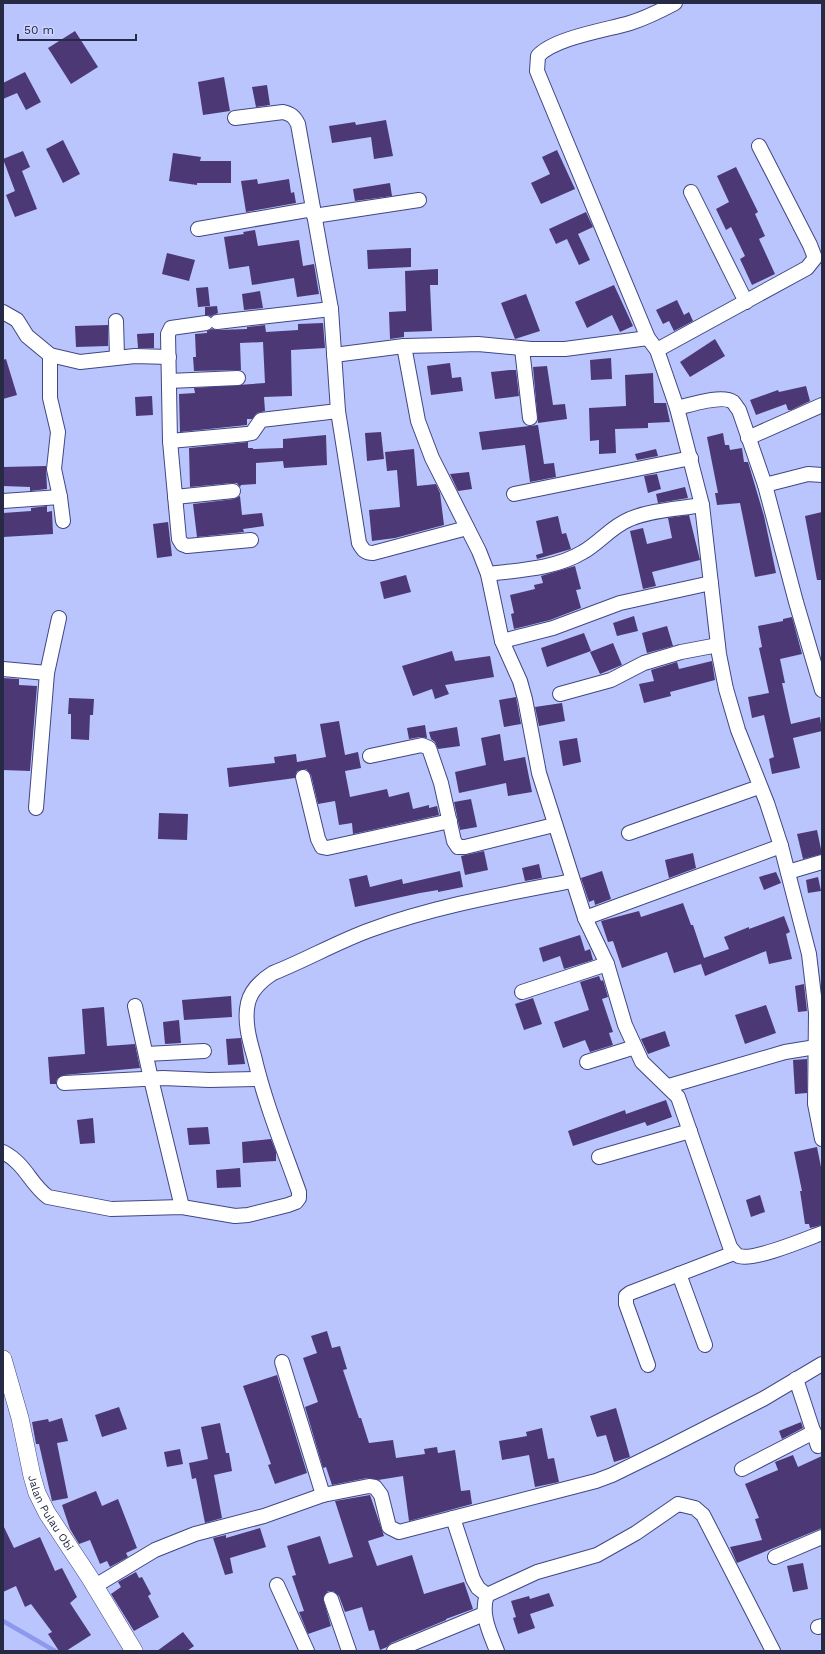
<svg xmlns="http://www.w3.org/2000/svg" width="825" height="1654" viewBox="0 0 825 1654" font-family="'Work Sans',sans-serif">
<rect width="100%" height="100%" fill="#bac5fd"/>
<g fill="none" stroke-linecap="round" stroke-linejoin="round">
<path stroke="#8c99ef" stroke-width="4.5" d="M3,1621L55,1651"/>
</g>
<g fill="#4b3874">
<path d="M75,31L98,67L71,84L48,48Z"/>
<path d="M25,72L41,102L26,110L17,93L3,99V83Z"/>
<path d="M224,77L230,111L203,115L198,82Z"/>
<path d="M267,85L270,105L256,107L252,87Z"/>
<path d="M386,120L393,156L374,159L371,137L332,143L329,126L355,122L356,125Z"/>
<path d="M63,140L80,174L63,183L46,149Z"/>
<path d="M557,150L575,189L541,204L531,183L550,174L542,157Z"/>
<path d="M23,151L30,167L22,171L37,209L15,217L6,195L15,191L3,159Z"/>
<path d="M173,153L201,157L200,161H231V183H197V185L169,181Z"/>
<path d="M736,167L758,212L755,214L765,236L759,239L775,274L752,285L740,259L745,256L731,227L726,230L716,209L729,202L717,176Z"/>
<path d="M257,179L258,184L289,179L291,193L294,192L296,203L246,212L241,181Z"/>
<path d="M390,183L392,196L355,201L353,189Z"/>
<path d="M586,212L593,227L578,234L590,260L579,265L567,239L556,244L549,229Z"/>
<path d="M255,230L258,246L299,240L303,266L314,264L319,294L297,297L294,278L252,285L249,266L229,269L224,237L244,234L243,232Z"/>
<path d="M411,248V267L368,269L367,250Z"/>
<path d="M167,253L195,260L189,281L162,274Z"/>
<path d="M438,269V285H430L432,331L404,332V337L390,339L389,312L406,311L405,271Z"/>
<path d="M614,285L633,326L620,332L612,315L587,328L575,302Z"/>
<path d="M208,287L210,306L198,307L196,288Z"/>
<path d="M260,291L263,308L244,310L242,294Z"/>
<path d="M526,294L540,331L515,339L501,303Z"/>
<path d="M677,300L684,315L689,312L693,321L674,331L669,321L663,324L656,310Z"/>
<path d="M217,306L218,313L211,316L205,315V307Z"/>
<path d="M323,323L325,348L291,350L292,396L264,397L265,411L257,413L252,419H247V425L180,432L179,394L195,393L194,388L265,383L263,342L240,343L241,370L194,371L193,357H196L195,334L207,333V331L212,329L218,330L247,329V327L265,325L266,332L298,330V324Z"/>
<path d="M108,325V346L76,347L75,326Z"/>
<path d="M154,333V348H138L137,334Z"/>
<path d="M715,339L725,356L690,377L680,362Z"/>
<path d="M611,358L612,379L591,380L590,360Z"/>
<path d="M6,359L17,395L3,399V360Z"/>
<path d="M450,363L452,378L461,377L463,391L431,395L427,366Z"/>
<path d="M547,366L553,405L565,404L567,419L538,423L533,367Z"/>
<path d="M510,370H516L519,396L495,399L491,372Z"/>
<path d="M653,373L654,403H666L670,422L648,423V428L615,429L616,453L599,454V440L590,441L589,408L626,406L625,375Z"/>
<path d="M806,386L810,401L791,410H788L786,404L756,415L750,400L778,390L779,392Z"/>
<path d="M152,396L153,415L136,416L135,397Z"/>
<path d="M538,425L544,464L554,463L556,477L530,482L525,445L482,450L479,432Z"/>
<path d="M381,432L384,459L367,461L365,433Z"/>
<path d="M723,433L725,445H729L730,450L742,448L744,462H748L764,516L776,573L755,577L740,503L717,505L715,493H718L707,437Z"/>
<path d="M326,435L327,465L284,468L283,461L256,463V484L241,485L240,487L237,483H232L190,487L189,448L248,442V448H253V449L283,448V439Z"/>
<path d="M414,449L417,486L436,484L440,493L444,525L395,538L372,541L369,510L400,507L397,470L387,471L385,452Z"/>
<path d="M656,449L658,456L637,460L635,454Z"/>
<path d="M46,466L47,489L30,491V487L3,486V467Z"/>
<path d="M469,472L472,489L458,491L450,474Z"/>
<path d="M657,474L661,489L648,493L644,476Z"/>
<path d="M685,487L688,498L658,503L656,494Z"/>
<path d="M240,496L242,515L262,513L264,526L243,529L244,532L197,537L193,504L234,499Z"/>
<path d="M47,506V512L52,511L53,534L3,537V513L31,511V508Z"/>
<path d="M822,512V580H817L805,516Z"/>
<path d="M689,515L700,560L652,572L656,586L643,589L630,531L643,528L647,544L672,538L668,518Z"/>
<path d="M558,516L562,534L566,533L571,549L537,559L536,555L543,553L536,521Z"/>
<path d="M168,522L172,556L157,558L153,524Z"/>
<path d="M575,566L581,589L576,590L581,608L550,620L514,629L511,614L514,613L510,595L535,589L534,585L543,583L541,576Z"/>
<path d="M406,575L411,592L384,599L380,582Z"/>
<path d="M634,616L638,631L617,636L613,623Z"/>
<path d="M792,617L802,654L780,659L785,683H782L791,724L820,717L822,731L793,738L800,768L772,774L769,759L774,757L764,715L752,718L748,697L769,693L759,648L762,647L758,626L783,621V619Z"/>
<path d="M667,626L673,646L647,653L642,633Z"/>
<path d="M584,633L591,651L547,667L541,648Z"/>
<path d="M613,643L622,665L600,674L590,652Z"/>
<path d="M452,651L455,661L490,656L494,677L445,685L449,694L435,699L432,689L413,696L402,666Z"/>
<path d="M712,661L715,680L670,692L671,696L644,703L639,684L654,681L651,670L677,662L679,669Z"/>
<path d="M3,678L19,679V685L37,686L30,771L3,770Z"/>
<path d="M516,697L521,724L504,727L499,700Z"/>
<path d="M69,698L94,699L93,715H90L89,740L71,739V714H68Z"/>
<path d="M562,703L565,721L539,726L535,707Z"/>
<path d="M339,721L345,755L358,752L361,768L345,771L350,797L387,789L389,797L409,792L413,809L429,805V808L437,806L439,815L353,834L352,823L339,825L335,801L318,804L311,775L306,769L297,771L295,778L229,787L227,768L275,763L274,757L296,754L297,762L326,757L320,724Z"/>
<path d="M425,725L427,738L420,737L409,739L407,728Z"/>
<path d="M457,727L460,746L438,749L435,742L431,739L429,732Z"/>
<path d="M500,734L504,761L525,757L532,792L508,796L506,783L459,793L455,772L486,765L481,738Z"/>
<path d="M577,738L581,762L563,766L559,741Z"/>
<path d="M471,799L477,827L460,830L454,802Z"/>
<path d="M159,813L188,814L187,840L158,839Z"/>
<path d="M817,830L822,854L803,859L797,834Z"/>
<path d="M484,851L488,870L465,875L461,856Z"/>
<path d="M693,853L696,868L669,878L665,860Z"/>
<path d="M539,864L542,878L525,881L522,868Z"/>
<path d="M460,871L463,887L438,892V890L420,893L355,907L349,879L367,875L370,887L402,879L403,884Z"/>
<path d="M602,871L611,899L595,905L594,900L589,902L581,878Z"/>
<path d="M776,872L781,883L764,890L759,877Z"/>
<path d="M818,877L821,891L808,893L806,880Z"/>
<path d="M683,903L691,925H693L704,958L729,949L724,937L749,927V929L784,916L790,932L786,934L792,959L769,964L766,951L705,976L701,964L674,973L667,952L622,968L613,941L608,942L601,921L639,911L641,917Z"/>
<path d="M580,935L585,951L590,949L593,960L564,969L560,956L543,962L539,948Z"/>
<path d="M599,976L601,981L603,980L608,997L602,999L613,1032L609,1033L613,1045L590,1052L585,1040L563,1048L554,1022L589,1010L580,982Z"/>
<path d="M804,984L807,1011L798,1012L795,986Z"/>
<path d="M231,996L232,1017L184,1020L182,1000Z"/>
<path d="M533,998L542,1024L524,1030L515,1004Z"/>
<path d="M766,1005L776,1033L745,1044L735,1015Z"/>
<path d="M104,1007L107,1046L135,1044L140,1068L64,1075L57,1079L56,1084H50L48,1057L85,1054L82,1009Z"/>
<path d="M179,1020L181,1043L165,1044L163,1022Z"/>
<path d="M665,1031L670,1046L648,1054L641,1039Z"/>
<path d="M241,1038L245,1064L228,1065L226,1039Z"/>
<path d="M807,1059V1093L795,1094L793,1060Z"/>
<path d="M666,1100L672,1117L647,1126L645,1122L573,1146L568,1131L625,1110L626,1114Z"/>
<path d="M93,1118L95,1143L80,1144L77,1120Z"/>
<path d="M208,1127L210,1144L189,1145L187,1128Z"/>
<path d="M271,1139L276,1152V1161L243,1163L242,1142Z"/>
<path d="M817,1147L822,1172V1225L810,1228L809,1224H805L800,1191H802L794,1152Z"/>
<path d="M240,1168L241,1187L217,1188L216,1170Z"/>
<path d="M760,1195L765,1212L751,1217L746,1200Z"/>
<path d="M327,1331L332,1348L340,1346L347,1369L343,1370L359,1418H361L369,1443L393,1440L396,1458L425,1454L424,1449L437,1447L438,1453L455,1450L461,1491L470,1490L472,1504L409,1521L403,1476L378,1480L367,1478L332,1485L326,1467L323,1468L305,1407L318,1402L303,1358L317,1353L311,1336Z"/>
<path d="M277,1375L307,1473L275,1484L268,1465L271,1464L243,1386Z"/>
<path d="M119,1407L127,1429L102,1437L95,1415Z"/>
<path d="M616,1408L630,1457L614,1462L606,1435L597,1437L590,1416Z"/>
<path d="M62,1418L68,1441L57,1443L68,1498L52,1501L39,1444H36L32,1422L48,1419L49,1422Z"/>
<path d="M801,1422L803,1428L782,1439L779,1431Z"/>
<path d="M220,1423L226,1453H229L232,1471L214,1475L222,1518L205,1523L196,1478L192,1479L189,1463L208,1459L201,1427Z"/>
<path d="M542,1428L548,1459L554,1458L559,1482L535,1487L529,1455L502,1460L499,1441L527,1436L526,1432Z"/>
<path d="M180,1449L183,1464L167,1467L164,1452Z"/>
<path d="M793,1455L798,1467L822,1456V1528L737,1563L730,1547L762,1540L755,1519L759,1518L745,1484L778,1470L775,1462Z"/>
<path d="M96,1491L102,1506L118,1499L137,1548L126,1553L128,1557L110,1567L107,1561L100,1564L90,1540L79,1544L70,1529L62,1505Z"/>
<path d="M370,1495L384,1536L368,1541L377,1566L412,1555L424,1594L464,1582L473,1609L446,1619V1620L391,1643L387,1647L380,1650L374,1630L369,1631L362,1607L345,1612L339,1596L333,1591H328L323,1598L331,1626L308,1634L299,1612L304,1611L292,1576L296,1575L287,1546L320,1536L329,1564L353,1557L335,1501Z"/>
<path d="M3,1525L14,1548L40,1537L55,1571L62,1568L77,1597L70,1603L91,1635L66,1651H59L48,1634L52,1632L31,1604L25,1607L16,1586L3,1592Z"/>
<path d="M260,1528L266,1547L230,1558L233,1573L225,1575L213,1538L226,1535V1538Z"/>
<path d="M803,1563L808,1589L793,1592L787,1566Z"/>
<path d="M136,1572L139,1578L142,1577L151,1594L148,1596L159,1617L134,1631L111,1594L121,1587L118,1582Z"/>
<path d="M549,1593L554,1606L530,1614L535,1628L518,1634L513,1618L516,1617L511,1601L529,1596L530,1599Z"/>
<path d="M183,1632L194,1646L187,1651H157Z"/>
</g>
<g fill="none" stroke-linecap="round" stroke-linejoin="round">
<defs>
<g id="minor">
<path d="M675,3C660,11 646,18 630,23C606,30 554,38 538,56L537,71L648,338L657,350L677,408L702,505L719,654L726,689L738,730L767,803L781,846L809,954L816,1013L815,1104L822,1139"/>
<path d="M235,118L283,112C291,114 294,116 298,124L331,309L338,411L359,543C363,550 365,553 373,553L467,528"/>
<path d="M691,192L746,302"/>
<path d="M314,216L419,200"/>
<path d="M198,229L313,209"/>
<path d="M3,312L17,320L27,336L50,355L80,362L135,356L169,357"/>
<path d="M116,321L117,357"/>
<path d="M217,322L331,309"/>
<path d="M206,323L171,328L168,334L170,441L179,539L182,544L187,546L251,540"/>
<path d="M404,346L418,421L432,458L479,551L488,574L502,641L520,681L525,699L539,773L585,918L607,964L625,1025L642,1062L678,1097L730,1247C733,1251 735,1254 739,1256C754,1261 806,1239 822,1233"/>
<path d="M522,349L530,418"/>
<path d="M657,350L807,268L815,258L810,245L759,146"/>
<path d="M50,355V398L58,432L54,469L60,497L63,521"/>
<path d="M334,355L404,346L448,345L478,344L531,349H565L648,338"/>
<path d="M169,381L238,378"/>
<path d="M677,408C690,405 722,394 733,402C735,404 737,408 739,410L765,485L796,602L822,690"/>
<path d="M748,438L822,405"/>
<path d="M170,441L247,434L252,433L261,420L338,411"/>
<path d="M765,485L808,474L822,475"/>
<path d="M514,494L691,458"/>
<path d="M175,497L233,491"/>
<path d="M3,501L60,497"/>
<path d="M488,574C519,570 555,569 583,552C599,543 612,526 630,519C651,510 679,509 702,505"/>
<path d="M502,641L553,628L620,603L711,583"/>
<path d="M3,669L47,673"/>
<path d="M560,694L611,680L644,663L681,652L718,645"/>
<path d="M370,756L422,745L429,748L441,783L454,841L458,847H465L554,825"/>
<path d="M303,777L318,839L322,847L327,848L450,821"/>
<path d="M36,808L47,673L59,618"/>
<path d="M629,833L759,787"/>
<path d="M788,872L822,862"/>
<path d="M585,918L781,846"/>
<path d="M522,992L607,964"/>
<path d="M135,1006L151,1079L182,1207"/>
<path d="M146,1054L204,1051"/>
<path d="M587,1062L635,1047"/>
<path d="M64,1083L163,1078L209,1080L259,1079"/>
<path d="M669,1086L785,1052L822,1046"/>
<path d="M3,1152C26,1164 30,1184 48,1197L111,1209L182,1207L235,1216L248,1215L288,1205L296,1202L299,1198V1192C283,1147 265,1103 254,1056C249,1039 244,1020 248,1003C251,990 262,980 273,973C306,960 337,942 370,930C435,906 505,894 572,881"/>
<path d="M599,1157L690,1131"/>
<path d="M679,1274L705,1345"/>
<path d="M282,1362L323,1495"/>
<path d="M648,1365L626,1304V1296L630,1293L734,1253"/>
<path d="M796,1379L818,1446"/>
<path d="M742,1469L814,1432"/>
<path d="M453,1518L473,1579L478,1588L487,1595"/>
<path d="M775,1557L822,1537"/>
<path d="M277,1585L307,1651"/>
<path d="M95,1586L155,1550L195,1534L264,1516L323,1495L369,1486L375,1487L381,1495L389,1527L399,1532L596,1481L612,1475L663,1450L763,1399L822,1364"/>
<path d="M331,1599L349,1651"/>
<path d="M818,1627L822,1626"/>
<path d="M394,1651L484,1614"/>
<path d="M497,1651C490,1633 480,1614 487,1595L537,1572L597,1555L636,1533L678,1504L695,1508L703,1515L773,1651"/>
</g>
<g id="tertiary">
<path id="s1" d="M3,1359L20,1418L32,1476L37,1493L47,1513L90,1578L134,1651"/>
</g>
</defs>
<use href="#minor" stroke="#404783" stroke-width="16"/>
<use href="#tertiary" stroke="#404783" stroke-width="18"/>
<use href="#minor" stroke="#fff" stroke-width="14"/>
<use href="#tertiary" stroke="#fff" stroke-width="17"/>
</g>
<g text-anchor="middle" stroke-width="4" stroke-linejoin="round" paint-order="stroke">
<g font-size="11" fill="#262a45" stroke="#cbd3fe">
<text dy="4" stroke="none"><textPath href="#s1" startOffset="162">Jalan Pulau Obi</textPath></text>
</g>
</g>
<rect width="825" height="1654" fill="none" stroke="#262a45" stroke-width="8"/>
<path d="M18 34v6h118v-6" fill="none" stroke="#262a45" stroke-width="2"/>
<text x="24" y="34" font-size="12" fill="#262a45" stroke="#cbd3fe" stroke-width="3" paint-order="stroke">50 m</text>
</svg>
